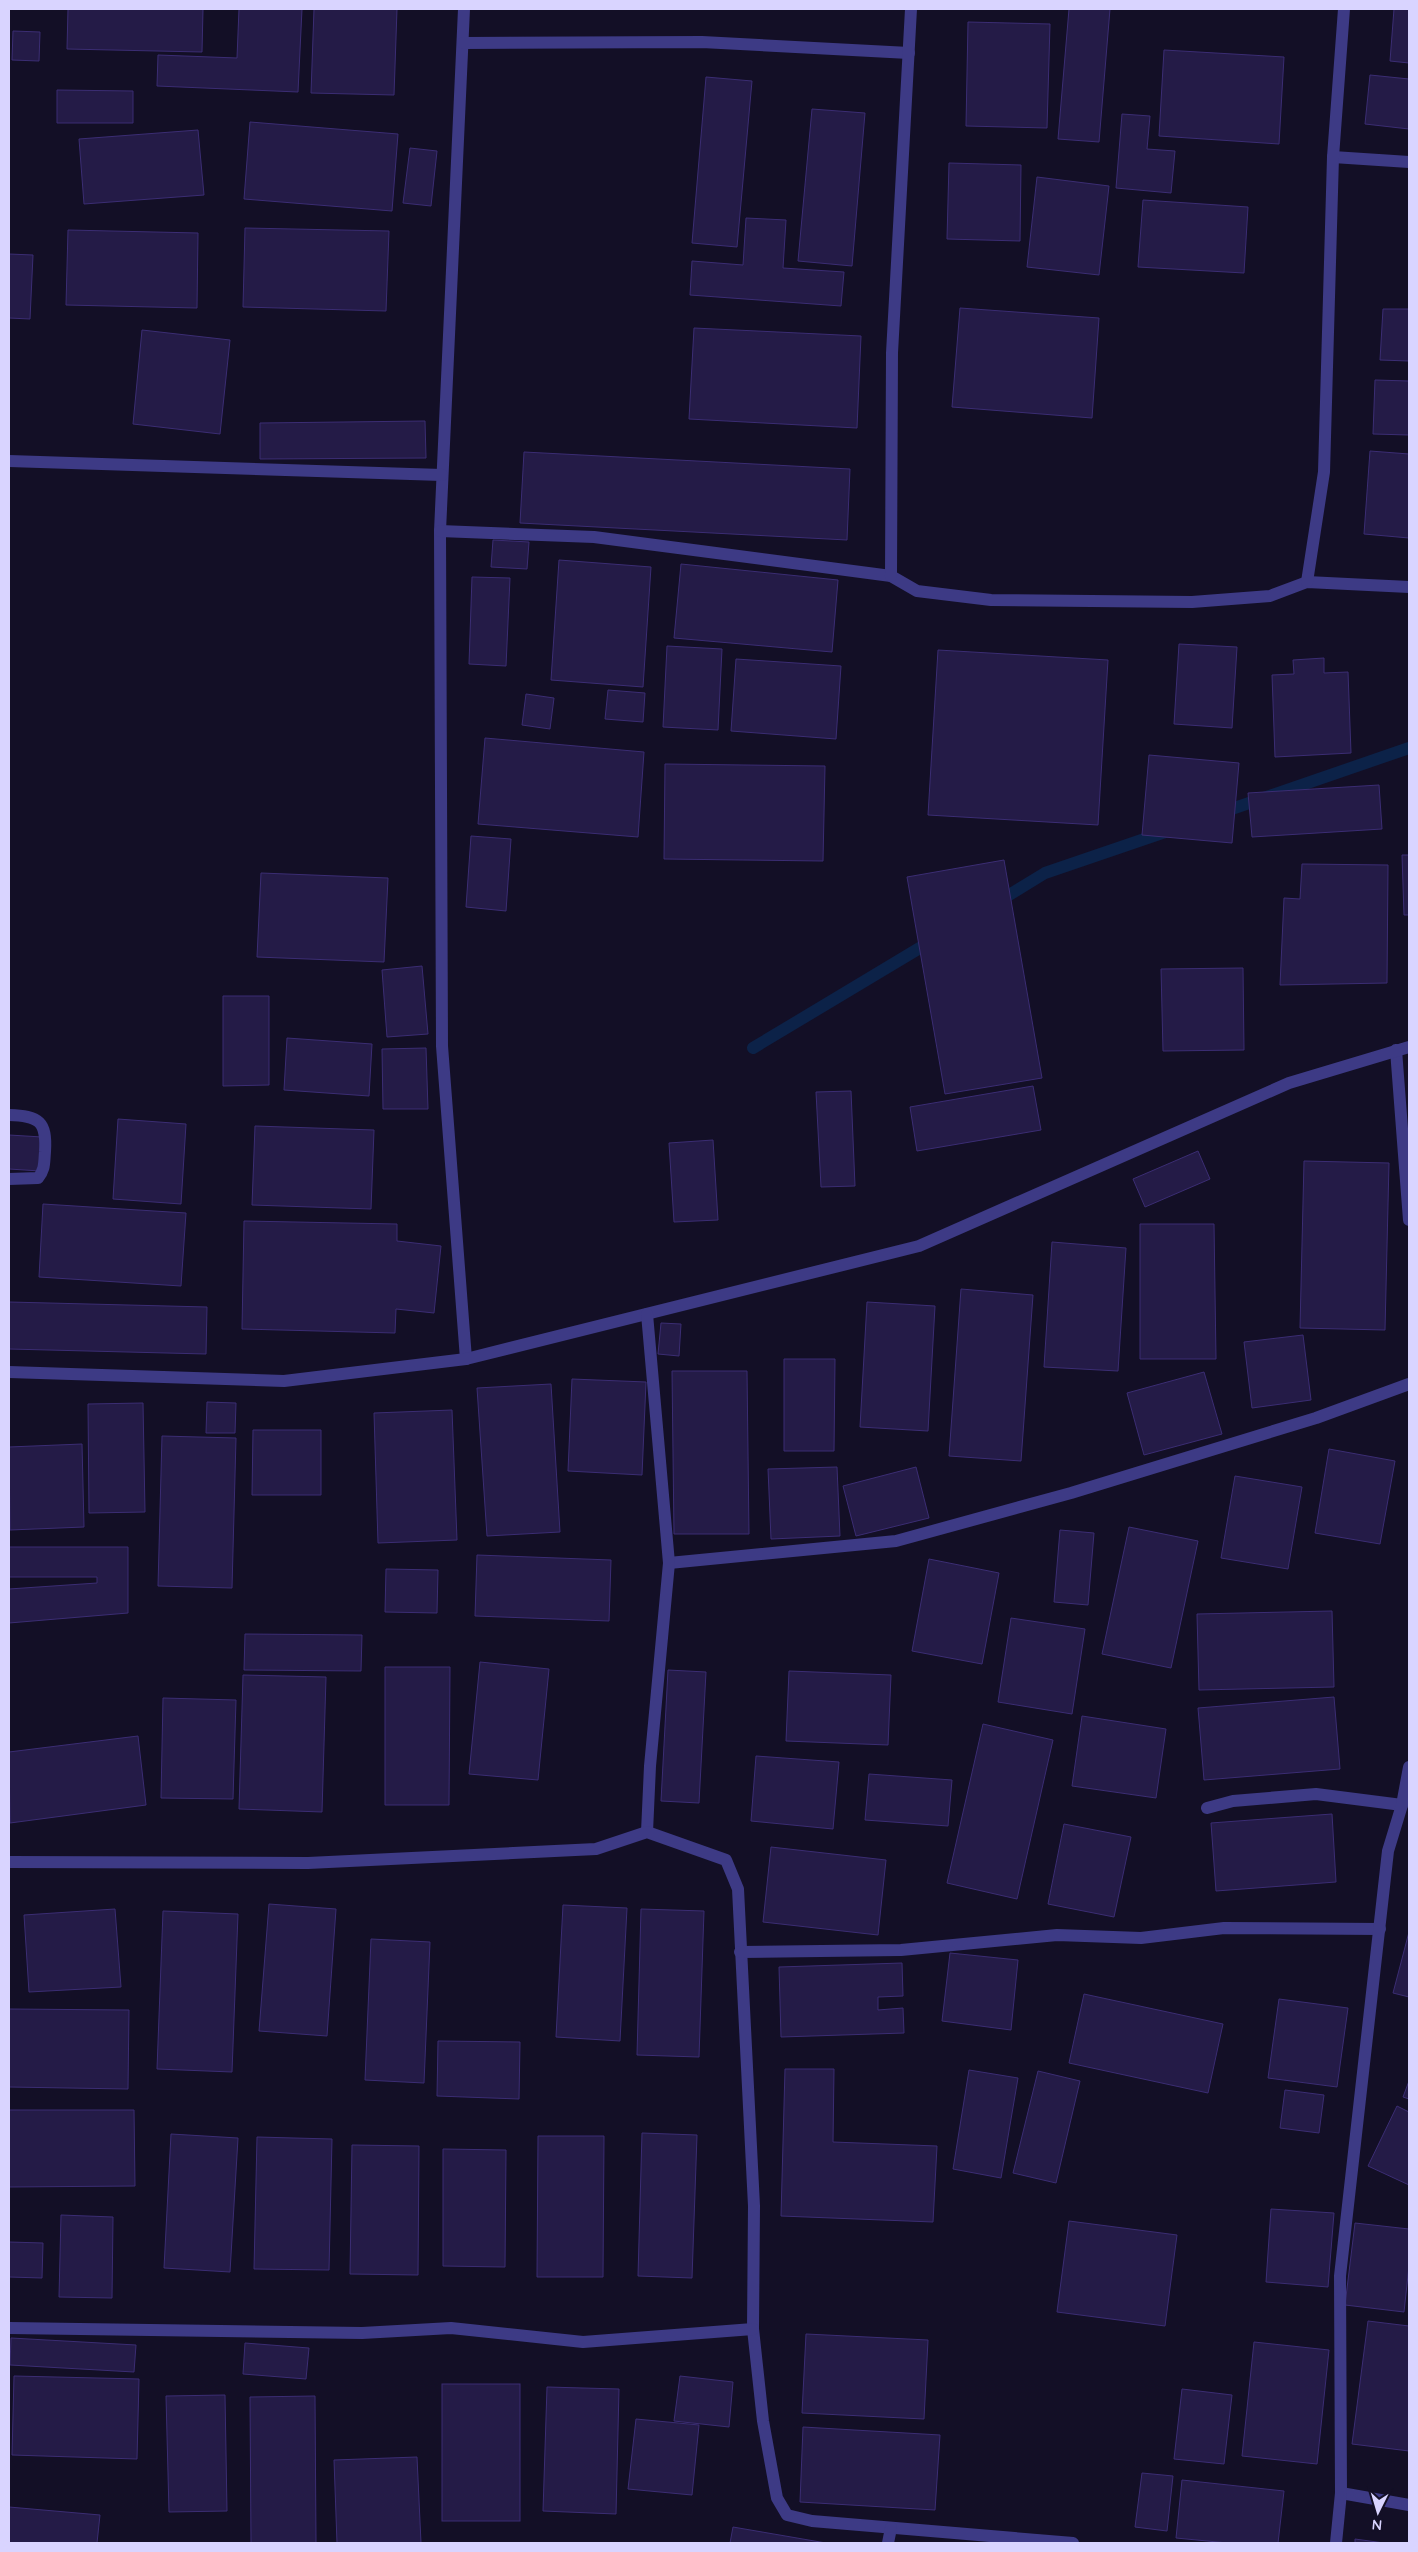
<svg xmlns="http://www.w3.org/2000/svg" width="1418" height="2552" viewBox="0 0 1418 2552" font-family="Quicksand,sans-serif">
<rect width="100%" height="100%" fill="#130f26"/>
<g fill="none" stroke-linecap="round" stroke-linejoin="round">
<g stroke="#0c2248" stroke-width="12">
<path d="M1220,813L1409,748"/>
<path d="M996,903L1045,873L1168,831"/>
<path d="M753,1048L933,940"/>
</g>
</g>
<g fill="#241b47" stroke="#3b2d73">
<path d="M68,9H203L202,52L67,49Z"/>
<path d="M239,9H302L298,92L157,86L158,55L237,58Z"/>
<path d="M314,9H397L394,95L311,93Z"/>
<path d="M1069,9H1110L1099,142L1058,139Z"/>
<path d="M1394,9H1409V63L1390,61Z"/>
<path d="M968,22L1050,24L1047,128L966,126Z"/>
<path d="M13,31L40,32L39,61L12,60Z"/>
<path d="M1164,50L1284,57L1279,144L1159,136Z"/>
<path d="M1370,75L1409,79V129L1365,124Z"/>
<path d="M706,77L752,81L737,247L692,243Z"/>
<path d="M57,90L133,91V123H57Z"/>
<path d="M812,109L865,113L852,266L798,261Z"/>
<path d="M1122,114L1150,116L1147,149L1175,151L1171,193L1116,188Z"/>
<path d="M250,122L398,134L392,211L244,199Z"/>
<path d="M198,130L204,195L84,204L79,139Z"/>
<path d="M410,148L437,151L431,206L403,203Z"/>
<path d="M949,163L1021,165L1020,241L947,239Z"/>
<path d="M1037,177L1109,186L1099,275L1027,267Z"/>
<path d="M1143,200L1248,207L1244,273L1138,267Z"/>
<path d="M746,218L786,220L783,268L844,272L841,306L690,295L692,261L743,265Z"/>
<path d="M245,228L389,231L386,311L243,307Z"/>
<path d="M68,230L198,233L197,308L66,305Z"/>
<path d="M9,254L33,255L30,319L9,318Z"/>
<path d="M960,308L1099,318L1092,418L952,407Z"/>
<path d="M1383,309H1409V361L1380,360Z"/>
<path d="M694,328L861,336L857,428L689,419Z"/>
<path d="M142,330L230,340L220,434L133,424Z"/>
<path d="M1375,380L1409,381V435L1373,434Z"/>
<path d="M425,421L426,458L260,459V423Z"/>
<path d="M1370,451L1409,454V538L1364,534Z"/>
<path d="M524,452L850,469L847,540L520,523Z"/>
<path d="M493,540L529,542L527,569L491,567Z"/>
<path d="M559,560L651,567L643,687L551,680Z"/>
<path d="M681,564L838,580L832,652L674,638Z"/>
<path d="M472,577L510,578L506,666L469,664Z"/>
<path d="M1179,644L1237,647L1232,728L1174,724Z"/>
<path d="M667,646L722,649L718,730L663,727Z"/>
<path d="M938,650L1108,660L1098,825L928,815Z"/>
<path d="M1324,658V673L1348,672L1351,753L1275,757L1272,675L1294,674L1293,660Z"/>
<path d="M736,659L841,666L836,739L731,731Z"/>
<path d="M608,690L645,693L643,722L605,719Z"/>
<path d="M526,694L554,698L550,729L522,725Z"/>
<path d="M485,738L644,752L638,837L478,824Z"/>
<path d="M1149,755L1239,763L1232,843L1142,835Z"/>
<path d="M665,764L825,766L823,861L664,859Z"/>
<path d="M1379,785L1382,829L1252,837L1248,793Z"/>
<path d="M471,836L511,839L506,911L466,907Z"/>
<path d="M1402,855H1409V915H1404Z"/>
<path d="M1004,860L1042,1078L945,1094L907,877Z"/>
<path d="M1302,864L1388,865L1387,983L1280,985L1284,898L1300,899Z"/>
<path d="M261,873L388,878L384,962L257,957Z"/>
<path d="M422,966L428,1034L387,1037L382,970Z"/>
<path d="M1243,968L1244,1050L1163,1051L1161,969Z"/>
<path d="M223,996H269V1085L223,1086Z"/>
<path d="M287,1038L372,1044L369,1096L284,1090Z"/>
<path d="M426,1048L428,1109H383L382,1049Z"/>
<path d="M1033,1086L1041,1130L917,1151L910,1107Z"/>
<path d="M851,1091L855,1186L821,1187L816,1092Z"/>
<path d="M118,1119L186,1124L181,1204L113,1199Z"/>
<path d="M255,1126L374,1130L371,1209L252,1205Z"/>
<path d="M9,1135L42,1137L40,1171L9,1169Z"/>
<path d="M713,1140L718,1220L674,1222L669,1143Z"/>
<path d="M1198,1151L1210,1179L1145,1207L1133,1179Z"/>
<path d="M1304,1161L1389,1163L1385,1330L1300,1328Z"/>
<path d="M43,1204L186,1213L181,1286L39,1277Z"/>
<path d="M244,1221L397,1224V1241L441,1246L434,1313L396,1309L395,1333L242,1329Z"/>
<path d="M1140,1224H1214L1216,1359H1140Z"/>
<path d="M1052,1242L1126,1248L1118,1371L1044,1367Z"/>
<path d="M961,1289L1033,1295L1021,1461L949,1456Z"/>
<path d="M9,1302L207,1307L206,1354L9,1349Z"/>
<path d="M867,1302L935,1306L928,1431L860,1427Z"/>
<path d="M661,1323L681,1324L679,1356L658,1354Z"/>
<path d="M1303,1335L1311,1400L1252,1408L1244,1342Z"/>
<path d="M784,1359H835L834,1451H784Z"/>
<path d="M672,1371H747L749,1534H674Z"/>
<path d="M1204,1372L1222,1434L1144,1455L1127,1393Z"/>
<path d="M572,1379L646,1382L642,1475L568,1471Z"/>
<path d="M551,1384L560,1532L487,1536L477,1388Z"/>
<path d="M207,1402L236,1403L235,1433H206Z"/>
<path d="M143,1403L145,1512L89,1513L88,1404Z"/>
<path d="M452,1410L457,1540L378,1543L374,1413Z"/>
<path d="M253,1430H321V1495H252Z"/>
<path d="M162,1436L236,1438L232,1588L158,1586Z"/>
<path d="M82,1444L84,1527L10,1530L9,1447Z"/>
<path d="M1329,1449L1395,1461L1380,1544L1315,1533Z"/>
<path d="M837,1467L840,1536L771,1539L768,1469Z"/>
<path d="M916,1467L929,1518L856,1536L843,1486Z"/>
<path d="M1235,1476L1302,1487L1288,1569L1221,1558Z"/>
<path d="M1129,1527L1198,1541L1171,1668L1102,1654Z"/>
<path d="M1060,1530L1094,1533L1088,1605L1054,1602Z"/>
<path d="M9,1547H128V1613L9,1623V1589L97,1583V1577H9Z"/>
<path d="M477,1555L611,1560L609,1621L475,1616Z"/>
<path d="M929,1559L999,1573L982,1664L912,1651Z"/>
<path d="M386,1569L438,1570L437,1613L385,1612Z"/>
<path d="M1332,1611L1334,1687L1199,1690L1197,1614Z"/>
<path d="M1011,1618L1085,1629L1072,1714L998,1702Z"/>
<path d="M245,1634L362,1635L361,1671L244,1670Z"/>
<path d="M480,1662L549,1669L538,1780L469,1774Z"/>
<path d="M385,1667H450L449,1805H385Z"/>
<path d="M668,1670L706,1672L699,1803L661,1801Z"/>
<path d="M789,1671L891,1675L888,1745L786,1741Z"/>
<path d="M243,1675L326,1677L322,1812L239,1809Z"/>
<path d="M1334,1697L1340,1769L1204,1780L1198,1708Z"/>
<path d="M163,1698L236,1700L233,1799L161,1798Z"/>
<path d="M1082,1716L1166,1729L1156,1798L1072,1786Z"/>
<path d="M983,1724L1053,1740L1017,1899L947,1883Z"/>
<path d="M138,1736L146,1805L10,1823L9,1752Z"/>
<path d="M756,1756L839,1762L833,1829L751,1821Z"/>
<path d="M869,1774L952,1780L948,1826L865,1820Z"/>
<path d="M1332,1814L1336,1882L1216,1891L1211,1823Z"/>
<path d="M1064,1824L1131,1837L1114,1917L1048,1904Z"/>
<path d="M771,1847L886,1860L878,1935L763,1922Z"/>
<path d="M269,1904L336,1909L327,2036L259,2031Z"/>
<path d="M563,1905L627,1908L620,2041L556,2037Z"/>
<path d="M115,1909L121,1987L29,1992L24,1915Z"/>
<path d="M641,1909L704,1911L699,2057L637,2055Z"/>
<path d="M163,1911L238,1914L232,2072L157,2069Z"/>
<path d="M1409,1932V1997L1393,1993Z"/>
<path d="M371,1939L430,1942L424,2083L365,2080Z"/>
<path d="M950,1953L1018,1960L1011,2030L942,2021Z"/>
<path d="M902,1963L903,1996L878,1997V2010L903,2008L904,2033L781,2037L779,1967Z"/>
<path d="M1084,1994L1223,2024L1208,2093L1069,2063Z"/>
<path d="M1279,1999L1348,2008L1337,2087L1268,2078Z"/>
<path d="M9,2009L129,2010L128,2089L9,2087Z"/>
<path d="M438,2041L520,2042L519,2099L437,2096Z"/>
<path d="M785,2069H834L833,2142L937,2146L933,2222L781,2216Z"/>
<path d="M969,2070L1018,2078L1001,2178L953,2169Z"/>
<path d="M1038,2071L1080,2081L1056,2183L1013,2173Z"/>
<path d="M1409,2081V2099L1403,2097Z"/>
<path d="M1285,2090L1324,2095L1319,2133L1280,2128Z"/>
<path d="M1397,2106L1409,2112V2185L1368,2166Z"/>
<path d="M9,2110H134L135,2186L9,2187Z"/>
<path d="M642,2133L697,2135L692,2278L638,2276Z"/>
<path d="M171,2134L238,2138L230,2272L164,2268Z"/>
<path d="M538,2136H604L603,2277H537Z"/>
<path d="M257,2137L332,2139L329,2270L254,2269Z"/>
<path d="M352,2145L419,2146L418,2275L350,2274Z"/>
<path d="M443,2149L506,2150L505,2267L443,2266Z"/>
<path d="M1271,2209L1334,2213L1328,2287L1266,2282Z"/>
<path d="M61,2215L113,2217L112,2298L59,2297Z"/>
<path d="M1069,2221L1177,2235L1165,2326L1057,2312Z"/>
<path d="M1355,2223L1409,2229V2266L1404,2312L1345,2305Z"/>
<path d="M9,2242L43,2243L42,2278L9,2277Z"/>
<path d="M1368,2321L1409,2326V2451L1352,2444Z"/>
<path d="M806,2334L928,2340L924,2419L802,2413Z"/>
<path d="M11,2338L136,2345L134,2372L10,2365Z"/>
<path d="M1254,2342L1329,2350L1317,2464L1242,2456Z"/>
<path d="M245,2343L309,2348L306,2379L243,2374Z"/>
<path d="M14,2376L139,2379L137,2459L12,2455Z"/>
<path d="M680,2376L733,2382L729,2427L674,2421Z"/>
<rect x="442" y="2384" width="78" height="137"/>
<path d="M547,2387L619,2389L616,2514L543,2511Z"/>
<path d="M1182,2389L1232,2395L1224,2464L1174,2459Z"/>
<path d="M225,2395L227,2511L169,2512L166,2396Z"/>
<path d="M315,2396L316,2543H251L250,2397Z"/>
<path d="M636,2419L699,2425L692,2495L628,2489Z"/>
<path d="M803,2427L940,2435L935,2510L800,2502Z"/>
<path d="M417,2457L421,2543H337L334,2460Z"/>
<path d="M1142,2473L1173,2476L1167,2531L1135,2527Z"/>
<path d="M1182,2480L1284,2491L1278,2543H1228L1176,2538Z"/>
<path d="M9,2507L100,2515L97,2543H9Z"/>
<path d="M733,2527L826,2543H730Z"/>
<path d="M1355,2539L1384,2543H1355Z"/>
</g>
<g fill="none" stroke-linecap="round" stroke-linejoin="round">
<path stroke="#3d3a85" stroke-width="12" d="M9,1115C39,1116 47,1121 45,1152C44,1163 45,1170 38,1178L9,1179"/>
<g stroke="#3d3a85" stroke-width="12">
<path d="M464,9L440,531L442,1046L466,1359"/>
<path d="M463,43L702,42L909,53"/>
<path d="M1333,157L1409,162"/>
<path d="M9,461L442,475"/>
<path d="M440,531L594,537L891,576L917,591L991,600L1192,602L1270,596L1307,582L1409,587"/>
<path d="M891,576L892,353L911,9"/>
<path d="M1307,582L1324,472L1333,157L1344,9"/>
<path d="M1396,1050L1409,1220"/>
<path d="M9,1372L284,1381L466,1359L919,1246L1289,1083L1409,1047"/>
<path d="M669,1563L896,1541L1071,1493L1316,1418L1409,1384"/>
<path d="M1207,1808L1233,1801L1316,1794L1402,1805"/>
<path d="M647,1832L650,1766L669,1563L647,1314"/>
<path d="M9,1862L308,1863L596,1849L647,1832L726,1860L738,1889L754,2206L753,2329L763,2421L777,2498L787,2515L812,2521L1073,2543"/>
<path d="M740,1952L901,1950L1057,1935L1141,1938L1224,1928L1380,1929"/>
<path d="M9,2328L362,2333L451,2328L583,2342L753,2329"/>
<path d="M1341,2493L1409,2505"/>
<path d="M888,2543L891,2528"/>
<path d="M1336,2543L1341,2493L1340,2276L1388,1851L1402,1805L1409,1767"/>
</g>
</g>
<rect width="1418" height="2552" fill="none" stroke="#d9d4ff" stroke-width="20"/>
<g transform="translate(1378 2512) rotate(185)" stroke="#130f26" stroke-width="4" paint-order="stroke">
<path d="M0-4L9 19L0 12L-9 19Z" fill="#d9d4ff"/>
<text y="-8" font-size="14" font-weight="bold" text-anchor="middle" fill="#d9d4ff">N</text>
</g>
</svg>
